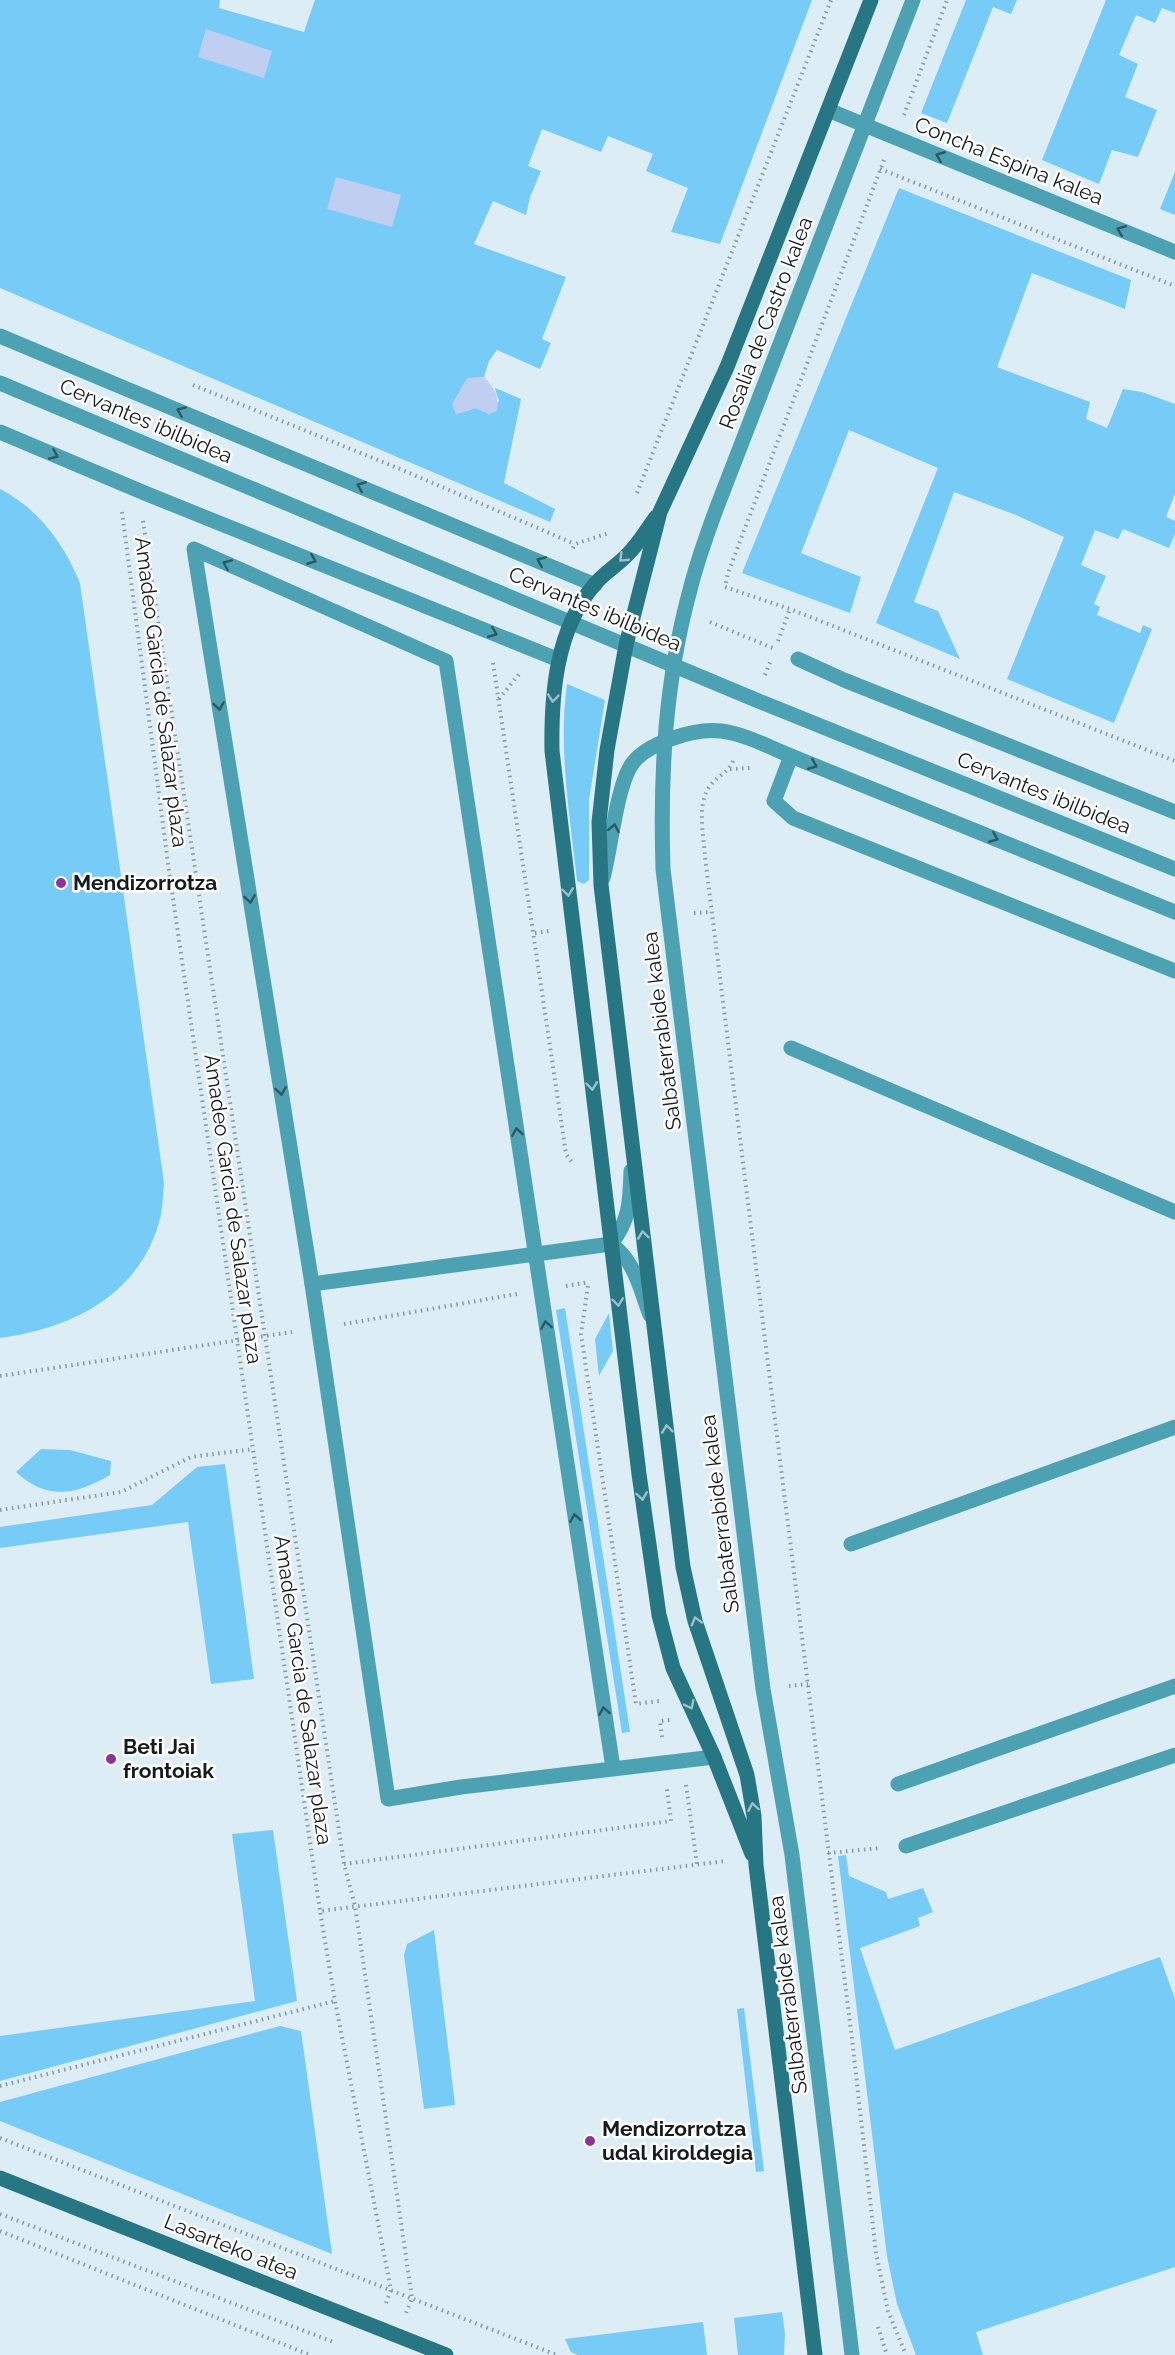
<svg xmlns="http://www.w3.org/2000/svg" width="1175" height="2355" viewBox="0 0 1175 2355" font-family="Raleway,sans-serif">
<rect width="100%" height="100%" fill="#dcedf5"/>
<g fill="#76ccf6">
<path d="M0,0H220L219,8L304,32L315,0H812L720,244L671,232L688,188L646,171L653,154L608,136L601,152L542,129L528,166L541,171L530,197L526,215L493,201L474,244L566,277L542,339L551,343L540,369L497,350L489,361L484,377L467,379L456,414L476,408L489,414L499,401L495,388L521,399L504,483L555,509L550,522L0,288Z"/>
<path d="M966,0H1017L1011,14L993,7L947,123L921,113Z"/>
<path d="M1106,0H1175V13L1162,8L1155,23L1136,15L1119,55L1138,64L1125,97L1157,110L1138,157L1112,150L1099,184L1042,160Z"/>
<path d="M1175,172V215L1160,209Z"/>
<path d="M899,188L1131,280L1125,309L1032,273L997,367L1090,402L1086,419L1107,428L1123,389L1142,392L1175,404V494L1166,517L1175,521V534L1169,548L1123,529L1118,539L1095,530L1081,565L1106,576L1094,604L1100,607L1097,615L1140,633L1143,625L1152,629L1114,723L1007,679L1064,537L1016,515L954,492L914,602L938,611L960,659L876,623L938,468L849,430L801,553L861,577L850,613L742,573Z"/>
<path d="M0,489C39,509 64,544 80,583L164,1183C163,1193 163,1204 161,1215C142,1294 74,1328 0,1338Z"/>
<path d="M567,684L605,700L589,800V880L584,884L577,881C570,815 558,750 567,684Z"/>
<path d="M565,1308L629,1725L630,1732L622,1733L556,1310Z"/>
<path d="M609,1313L613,1351L599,1376L595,1339Z"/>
<path d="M41,1449L70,1450L111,1461L110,1475C76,1495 47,1501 16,1472Z"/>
<path d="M225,1464L254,1679L211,1684L188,1522L0,1548V1527L152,1505L197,1467Z"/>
<path d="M273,1830L297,2001L0,2081V2036L255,2001L232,1834Z"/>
<path d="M846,1855L849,1876L886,1892L888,1899L923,1888L933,1912L918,1918L920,1926L860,1948L895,2050L1160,1957L1175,1999V2267L976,2332L983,2355H916L897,2304L887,2256L838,1856Z"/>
<path d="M434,1930L455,2105L424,2109L404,1955L407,1944Z"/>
<path d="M744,2008L764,2171L756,2172L737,2009Z"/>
<path d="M280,2026L301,2031L332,2254L0,2121V2102Z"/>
<path d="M782,2312L785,2334L784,2355H738L734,2318Z"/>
<path d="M703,2322L707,2355H578L571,2352L565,2339Z"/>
</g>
<g fill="#c0cef2">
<path d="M206,29L272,51L264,78L198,57Z"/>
<path d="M336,177L401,195L392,227L327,209Z"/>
<path d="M484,377C494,388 500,395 497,411L489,414L476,408L456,414L452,404L467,378Z"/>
</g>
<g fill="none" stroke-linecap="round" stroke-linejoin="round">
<g stroke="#8b989e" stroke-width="4" stroke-dasharray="1.5 4.5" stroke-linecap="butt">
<path d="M904,115L947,0"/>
<path d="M884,160L728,573L725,587L790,609L1175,761"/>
<path d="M880,169L1175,286"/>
<path d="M193,385L400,469L575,544"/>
<path d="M637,493L831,0"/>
<path d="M122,512L169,871L320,1911"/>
<path d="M143,521L344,1864L355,1906L412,2298L406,2313"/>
<path d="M573,548L575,544L609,533"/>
<path d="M710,622L775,649"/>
<path d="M778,641L790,609"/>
<path d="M493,663L566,1154L573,1164"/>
<path d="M765,675L771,660"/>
<path d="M499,699L520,673"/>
<path d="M733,761C728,773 717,776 710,786C696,805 704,835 705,857L852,2039L876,2253L888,2311L906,2355"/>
<path d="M730,769L750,768"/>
<path d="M694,913L712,912"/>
<path d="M535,933L549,931"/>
<path d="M566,1286L589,1282"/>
<path d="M588,1286L581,1334L636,1704L659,1701"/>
<path d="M344,1324L517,1294"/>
<path d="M0,1376L292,1332"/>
<path d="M0,1510L121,1492L191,1457L253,1449"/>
<path d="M789,1686L808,1684"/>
<path d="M662,1737L660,1721L670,1720"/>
<path d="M686,1785L697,1864"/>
<path d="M828,1853L881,1848"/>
<path d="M344,1864L671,1821L667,1789"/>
<path d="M0,2086L335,2001"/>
<path d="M0,2138L557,2355"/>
<path d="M0,2214L336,2343"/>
<path d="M0,2231L310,2355"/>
<path d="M386,2303L391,2290L335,2001L320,1911L726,1861"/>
<path d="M878,2327L887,2355"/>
</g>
<g stroke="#4ca1b2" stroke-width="15">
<path d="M791,756L774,801L793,818L1175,971"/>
<path d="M791,1048L1175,1212"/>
<path d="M611,1244C630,1220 630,1201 631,1171"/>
<path d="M312,1284L611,1244C635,1261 640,1288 650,1315"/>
<path d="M851,1544L1175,1427"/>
<path d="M613,1768L446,661L194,549L312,1284L388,1799L461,1787L714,1757"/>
<path d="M898,1784L1175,1686"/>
<path d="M906,1846L1175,1755"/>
<path d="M852,2355L792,1855L763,1689L663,869C660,774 665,681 690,590C697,562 707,534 717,507L913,0"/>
</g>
<g stroke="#4ca1b2" stroke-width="15">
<path d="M828,110L1175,252"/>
<path d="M0,336L595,585"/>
<path d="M0,383L756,700L1175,869"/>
<path d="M0,432L147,494L559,660"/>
<path d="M798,659L844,680L1175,812"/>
<path d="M603,878C611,848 616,792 630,767C644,743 695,728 721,731C745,734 769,747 791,756L1175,912"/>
</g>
<g stroke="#277684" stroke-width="15">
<path d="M656,517C647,529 639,543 628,554C618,565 604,573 594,585C556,630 551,694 552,751L639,1474L659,1615L673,1668L714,1757L752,1854"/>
<path d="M0,2178L446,2355"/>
<path d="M815,2355L756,1865L754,1816L747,1775L695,1621L683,1567L601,885L599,822L607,750L626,645L660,512L727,367L871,0"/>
</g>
</g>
<defs><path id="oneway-chevron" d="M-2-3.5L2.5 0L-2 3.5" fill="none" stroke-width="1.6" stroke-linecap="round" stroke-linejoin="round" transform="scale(1.5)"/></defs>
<g stroke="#2e5761">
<use href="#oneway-chevron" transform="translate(940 156) rotate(-158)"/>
<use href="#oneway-chevron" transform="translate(1121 230) rotate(-158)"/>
<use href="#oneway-chevron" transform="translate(181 411) rotate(-157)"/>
<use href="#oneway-chevron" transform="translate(54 455) rotate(23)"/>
<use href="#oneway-chevron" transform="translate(361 486) rotate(-158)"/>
<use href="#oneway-chevron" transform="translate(312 560) rotate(22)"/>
<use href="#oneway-chevron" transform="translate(541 561) rotate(-157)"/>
<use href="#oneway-chevron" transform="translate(227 564) rotate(-157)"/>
<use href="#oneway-chevron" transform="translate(493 633) rotate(22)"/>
<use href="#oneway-chevron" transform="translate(219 706) rotate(81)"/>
<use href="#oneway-chevron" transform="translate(813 765) rotate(22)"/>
<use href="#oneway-chevron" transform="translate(614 828) rotate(-79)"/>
<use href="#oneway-chevron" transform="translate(994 838) rotate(22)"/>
<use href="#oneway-chevron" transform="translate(250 899) rotate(81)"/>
<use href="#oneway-chevron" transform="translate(281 1091) rotate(81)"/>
<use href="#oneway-chevron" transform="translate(517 1132) rotate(-99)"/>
<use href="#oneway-chevron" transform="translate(546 1325) rotate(-99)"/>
<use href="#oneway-chevron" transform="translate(575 1518) rotate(-99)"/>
<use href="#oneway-chevron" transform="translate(604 1711) rotate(-99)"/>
</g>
<g stroke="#9ec1c8">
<use href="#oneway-chevron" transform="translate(623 558) rotate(136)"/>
<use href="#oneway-chevron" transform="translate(553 698) rotate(96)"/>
<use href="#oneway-chevron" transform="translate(568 892) rotate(83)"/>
<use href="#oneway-chevron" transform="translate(592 1086) rotate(83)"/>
<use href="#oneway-chevron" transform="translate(643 1235) rotate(-97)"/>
<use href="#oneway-chevron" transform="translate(618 1302) rotate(83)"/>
<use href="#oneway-chevron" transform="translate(667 1429) rotate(-97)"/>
<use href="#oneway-chevron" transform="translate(642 1496) rotate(82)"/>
<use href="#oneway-chevron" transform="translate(696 1621) rotate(-106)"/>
<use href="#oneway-chevron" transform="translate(690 1705) rotate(64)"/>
<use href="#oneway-chevron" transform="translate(753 1807) rotate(-100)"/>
</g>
<g fill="#8f329b" stroke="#fff" stroke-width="2">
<circle cx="61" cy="883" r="6"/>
<circle cx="111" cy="1759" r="6"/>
<circle cx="590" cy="2141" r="6"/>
</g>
<g text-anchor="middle" stroke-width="5" stroke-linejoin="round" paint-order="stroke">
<g font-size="21" fill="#151b1e" stroke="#fff">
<text transform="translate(1009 161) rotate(22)" y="7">Concha Espina kalea</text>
<text transform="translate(766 323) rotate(-69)" y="7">Rosalia de Castro kalea</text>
<text transform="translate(146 421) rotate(23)" y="7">Cervantes ibilbidea</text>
<text transform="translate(595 609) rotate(23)" y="7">Cervantes ibilbidea</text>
<text transform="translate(161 692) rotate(83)" y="7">Amadeo Garcia de Salazar plaza</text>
<text transform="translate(1044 793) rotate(22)" y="7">Cervantes ibilbidea</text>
<text transform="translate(662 1031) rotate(-97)" y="7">Salbaterrabide kalea</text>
<text transform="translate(233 1209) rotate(82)" y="7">Amadeo Garcia de Salazar plaza</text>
<text transform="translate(720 1514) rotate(-97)" y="7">Salbaterrabide kalea</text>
<text transform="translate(303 1690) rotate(82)" y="7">Amadeo Garcia de Salazar plaza</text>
<text transform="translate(788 1995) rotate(-97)" y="7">Salbaterrabide kalea</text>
<text transform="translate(231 2247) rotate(22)" y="7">Lasarteko atea</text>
</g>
<g font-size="21" font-weight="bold" fill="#151b1e" stroke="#fff" text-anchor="start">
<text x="73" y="890">Mendizorrotza</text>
<text x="123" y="1754">Beti Jai<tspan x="123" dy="24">frontoiak</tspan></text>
<text x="602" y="2136">Mendizorrotza<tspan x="602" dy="24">udal kiroldegia</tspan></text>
</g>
</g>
</svg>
